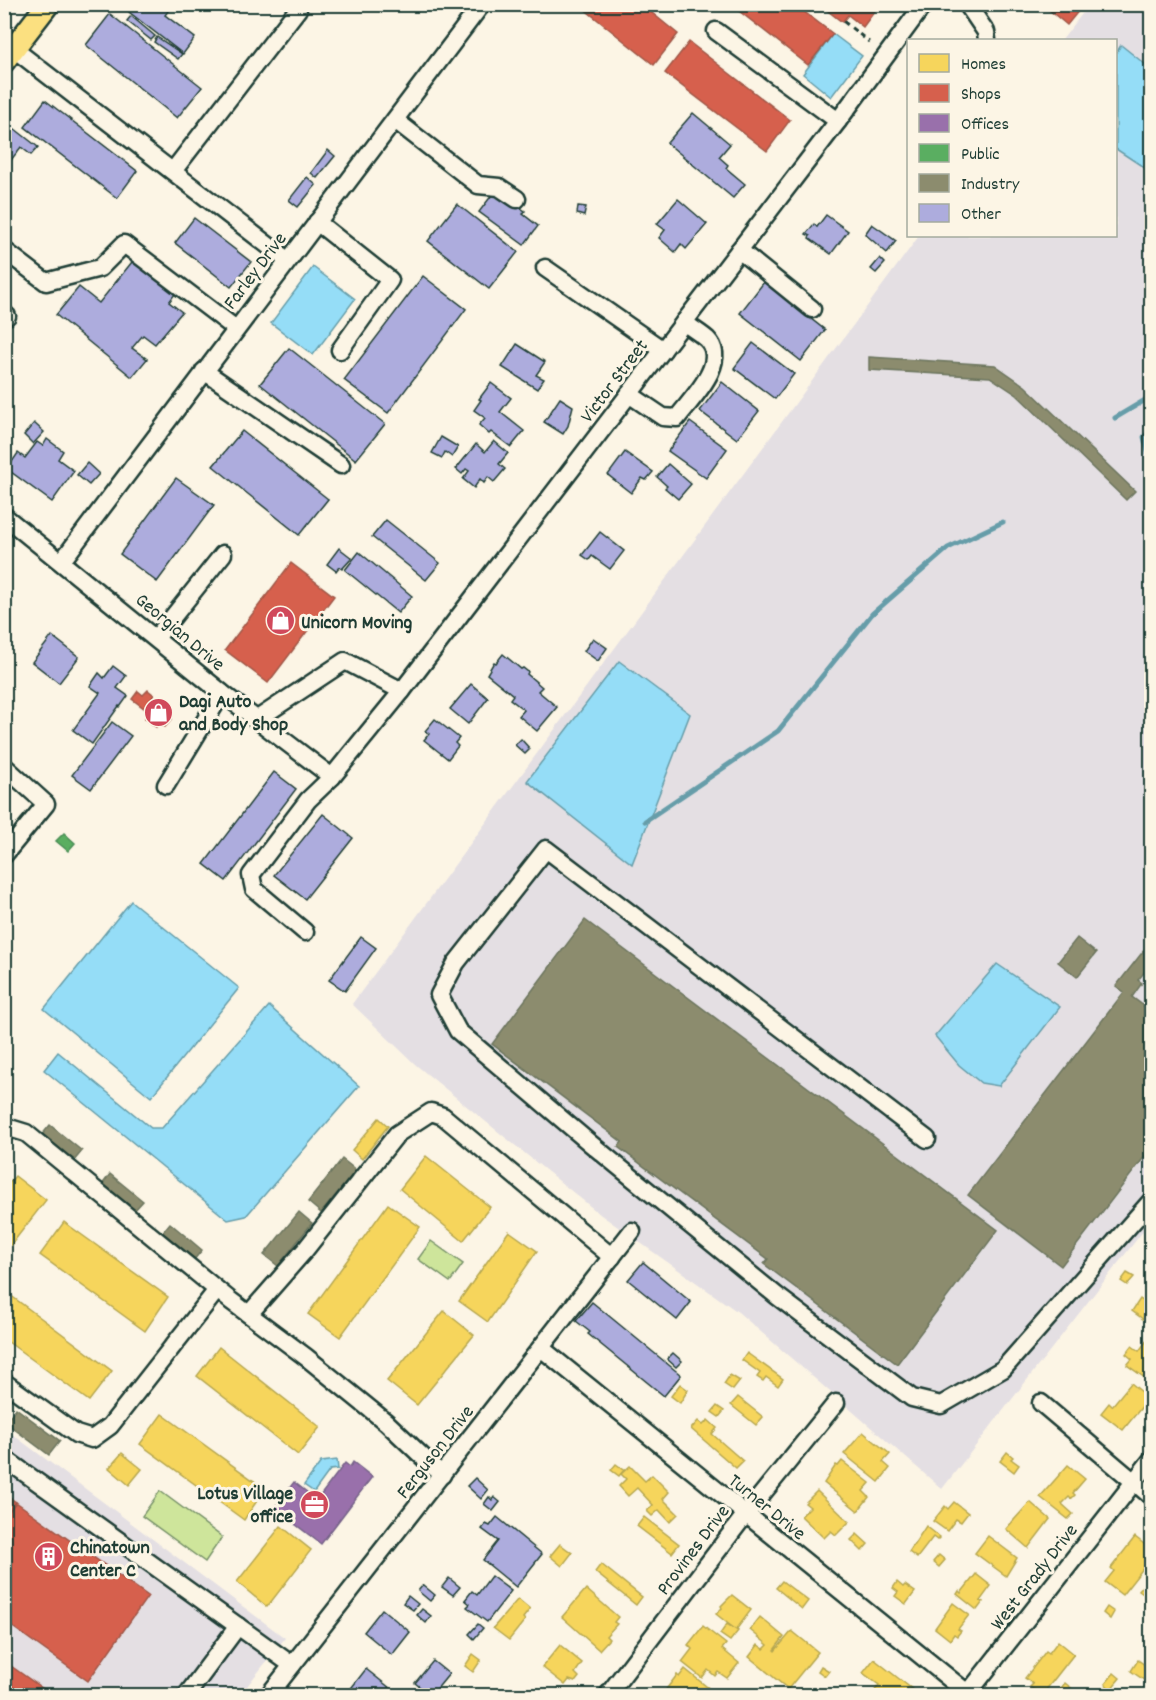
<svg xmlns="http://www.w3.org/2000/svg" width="1156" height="1700" viewBox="0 0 1156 1700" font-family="Dekko,sans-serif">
<rect width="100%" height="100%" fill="#fcf5e5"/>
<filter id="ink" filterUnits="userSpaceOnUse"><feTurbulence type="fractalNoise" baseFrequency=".0167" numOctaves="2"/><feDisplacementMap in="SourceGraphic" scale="12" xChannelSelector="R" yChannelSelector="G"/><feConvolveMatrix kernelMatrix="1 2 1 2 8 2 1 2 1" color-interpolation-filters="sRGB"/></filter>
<g filter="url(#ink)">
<g fill="#e4dfe3">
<path d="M1089,5H1151V1221L942,1489L738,1312L601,1215L416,1065L352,1004L919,236H1116V40H1062Z"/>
<path d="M4,1428L285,1638L240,1695H5Z"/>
</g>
<g fill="#cee59b" stroke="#769168" stroke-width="1.5">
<path d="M431,1241L463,1264L450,1282L418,1259Z"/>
<path d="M160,1491L222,1537L205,1562L142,1516Z"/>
</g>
<g fill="#95ddf7" stroke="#669da9" stroke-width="1.5">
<path d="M833,34L862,56L831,97L803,74Z"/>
<path d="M1121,45L1151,69V172L1116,149V53Z"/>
<path d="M313,267L355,299L313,355L271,323Z"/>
<path d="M619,661L690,714L632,864L527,781Z"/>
<path d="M131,901L239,988L151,1097L44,1009Z"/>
<path d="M997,964L1060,1007L999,1086L981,1083L959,1065L935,1036Z"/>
<path d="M269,1006L359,1086L246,1216L228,1220L44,1070L58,1052L151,1128H162Z"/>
<path d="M337,1460L338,1469L330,1470L314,1492L304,1485L321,1462Z"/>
</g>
<g fill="#f6d55c" stroke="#b6a750" stroke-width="1.5">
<path d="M379,1118L388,1126L362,1159L352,1150Z"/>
<path d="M426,1156L490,1207L463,1241L400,1189Z"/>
<path d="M15,1176L46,1200L4,1254V1189Z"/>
<path d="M388,1204L420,1227L340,1337L308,1314Z"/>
<path d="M64,1222L168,1297L145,1331L40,1255Z"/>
<path d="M509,1231L537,1251L488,1322L459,1301Z"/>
<path d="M1127,1273L1134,1277L1127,1285L1121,1281Z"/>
<path d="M6,1292L112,1371L89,1401L4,1339Z"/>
<path d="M1140,1299L1152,1307L1147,1315L1150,1317L1147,1322L1132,1311Z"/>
<path d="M444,1311L474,1335L417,1405L387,1381Z"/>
<path d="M1151,1335L1152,1336V1383L1127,1365L1132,1359L1126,1354L1132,1346L1139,1351Z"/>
<path d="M219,1347L320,1427L298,1455L197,1376Z"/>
<path d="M747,1353L783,1379L778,1386L766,1377L763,1381L757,1377L760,1373L742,1360Z"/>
<path d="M730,1375L740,1381L733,1390L724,1384Z"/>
<path d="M1131,1383L1149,1398L1123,1430L1101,1413L1109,1403L1112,1406Z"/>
<path d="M680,1384L688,1390L680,1403L671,1396Z"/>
<path d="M738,1397L763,1417L756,1425L731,1405Z"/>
<path d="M717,1406L724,1411L719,1417L712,1412Z"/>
<path d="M162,1414L265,1489L244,1520L140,1444Z"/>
<path d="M708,1420L717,1428L712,1434L743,1461L736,1468L691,1429L698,1421L703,1425Z"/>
<path d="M863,1432L890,1454L883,1462L890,1468L879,1482L844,1454Z"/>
<path d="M1007,1452L1013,1457L1011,1459L1019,1465L1014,1472L1000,1461Z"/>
<path d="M122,1453L142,1469L129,1485L109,1468Z"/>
<path d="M842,1461L870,1483L863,1491L869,1497L858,1511L824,1483L836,1465L838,1466Z"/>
<path d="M616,1464L624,1470L619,1476L611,1470Z"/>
<path d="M1068,1465L1085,1479L1073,1493L1075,1495L1071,1499L1069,1497L1062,1504L1073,1514L1068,1519L1040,1497Z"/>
<path d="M630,1466L645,1481L652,1475L669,1492L663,1499L678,1514L670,1522L659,1510L652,1516L647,1511L653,1505L637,1488L628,1496L619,1486L626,1479L621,1474Z"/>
<path d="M817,1491L849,1522L836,1535L831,1531L824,1538L801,1516L810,1507L805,1503Z"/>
<path d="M954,1502L968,1513L961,1522L956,1519L947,1531L933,1521L945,1506L948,1509Z"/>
<path d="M1030,1502L1050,1519L1028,1548L1006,1529Z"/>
<path d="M644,1517L679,1544L672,1553L637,1526Z"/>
<path d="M281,1526L311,1550L267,1607L237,1582Z"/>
<path d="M926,1526L940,1537L937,1540L933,1537L917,1558L909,1552Z"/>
<path d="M857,1534L868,1544L862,1551L851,1540Z"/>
<path d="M988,1536L1017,1558L1006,1576L975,1553Z"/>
<path d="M1135,1537L1152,1550V1557L1122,1595L1105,1582L1114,1571L1111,1568Z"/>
<path d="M560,1544L572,1553L562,1566L550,1556Z"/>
<path d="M939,1555L945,1560L939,1567L933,1562Z"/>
<path d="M601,1564L642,1597L636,1605L595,1572Z"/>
<path d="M976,1574L991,1586L980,1601L983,1602L977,1610L957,1594L959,1591L961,1593Z"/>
<path d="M1152,1575V1612L1145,1607L1151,1599L1139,1590Z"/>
<path d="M782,1581L808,1601L802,1609L776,1588Z"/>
<path d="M897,1582L903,1587L905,1585L915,1592L906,1604L895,1596L898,1592L893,1588Z"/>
<path d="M586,1589L618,1617L614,1622L617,1624L606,1636L609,1639L599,1650L562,1617Z"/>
<path d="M732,1595L751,1610L736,1630L716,1614L722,1608L721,1606Z"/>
<path d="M518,1599L530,1609L523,1618L525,1620L509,1640L493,1628Z"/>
<path d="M953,1603L969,1615L958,1629L961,1631L957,1636L954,1634L950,1640L935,1628Z"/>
<path d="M1107,1607L1114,1612L1110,1619L1103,1613Z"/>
<path d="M760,1617L784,1637L774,1650L775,1651L792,1631L818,1652L788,1689L749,1657L758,1645L764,1649L768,1645L750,1630Z"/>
<path d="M727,1624L738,1631L730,1641L720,1634Z"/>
<path d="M703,1626L726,1644L722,1649L739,1663L727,1678L718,1672L715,1676L708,1670L702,1678L682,1662L692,1649L688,1645Z"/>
<path d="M1058,1641L1074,1654L1042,1695L1030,1687L1033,1684L1025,1678L1046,1651L1049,1653Z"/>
<path d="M560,1645L582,1663L575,1673L579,1677L575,1682L569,1680L565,1685L542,1667Z"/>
<path d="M473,1654L481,1660L473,1672L465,1666Z"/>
<path d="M874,1659L912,1689L906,1696H871L879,1685L863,1673Z"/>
<path d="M1138,1660L1152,1670L1144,1680L1131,1671Z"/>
<path d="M821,1666L829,1671L825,1676L818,1671Z"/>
<path d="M685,1669L712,1691L709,1696H699L696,1693L694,1696H661L677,1675L679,1677Z"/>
<path d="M1114,1673L1120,1678L1111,1689L1105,1684Z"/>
<path d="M1065,1683L1081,1696H1055Z"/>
<path d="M511,1687L520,1695L527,1688L538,1696H508L506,1693Z"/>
</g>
<g fill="#d6604d" stroke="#9f5646" stroke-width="1.5">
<path d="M578,4H641L678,34L654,65Z"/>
<path d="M730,4H794L833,34L808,65Z"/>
<path d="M819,4H880L863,27L848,15L842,22Z"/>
<path d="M1042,4H1084L1067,25Z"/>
<path d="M689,42L790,120L767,151L665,73Z"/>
<path d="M291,563L334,596L268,683L225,650Z"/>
<path d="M148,690L154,695L150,701L172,719L165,727L159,722L156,727L145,718L149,712L132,699L138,691L143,695Z"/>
<path d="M4,1494L16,1502L4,1518Z"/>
<path d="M16,1502L148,1596L88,1681L7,1623L4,1626V1518Z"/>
<path d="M4,1661L53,1696H4Z"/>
</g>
<path fill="#9970ab" stroke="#746187" stroke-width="1.5" d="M353,1462L372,1477L321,1544L274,1508L294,1482L317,1500L345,1463L350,1467Z"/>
<path fill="#5aae61" stroke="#488c54" stroke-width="1.5" d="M64,833L75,843L68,851L56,841Z"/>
<g fill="#8c8c6e" stroke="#6b745d" stroke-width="1.5">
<path d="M869,357L995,365L1025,386L1135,491L1126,500L1017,395L990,377L869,370Z"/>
<path d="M585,920L998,1230L897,1364L764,1264L768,1259L618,1147L622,1142L492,1044Z"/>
<path d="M1077,938L1096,953L1077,977L1058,962Z"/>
<path d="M1152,940V963L1138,980L1142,983L1132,997L1152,1012V1147L1061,1266L968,1195L1124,992L1116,986Z"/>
<path d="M50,1125L82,1151L73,1162L41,1136Z"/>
<path d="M342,1159L356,1170L321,1213L308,1202Z"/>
<path d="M110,1174L143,1201L133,1212L101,1186Z"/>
<path d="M299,1212L312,1223L278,1266L264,1255Z"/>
<path d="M170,1223L202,1250L193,1261L161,1234Z"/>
<path d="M16,1408L60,1441L49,1455L5,1422Z"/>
</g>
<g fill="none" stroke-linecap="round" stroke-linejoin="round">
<g stroke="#669da9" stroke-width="5">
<path d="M1115,418L1152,396"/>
<path d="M1152,429L1144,437L1149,456L1152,458"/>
<path d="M645,821L778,731L872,614L948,548L1003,522"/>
</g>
</g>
<g fill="#adacdd" stroke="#1f3d34" stroke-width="1.5">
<path d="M134,4H167L171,7L165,15L195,38L183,54L129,12Z"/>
<path d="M110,14L202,87L177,118L86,45Z"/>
<path d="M131,16L155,36L151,40L127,21Z"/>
<path d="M157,37L182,54L178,59L154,42Z"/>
<path d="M45,100L137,171L117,198L25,127Z"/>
<path d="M693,113L730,144L719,157L728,165L726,168L745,184L733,198L667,143Z"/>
<path d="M15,129L38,147L31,155L21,147L11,160L4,155V141Z"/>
<path d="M328,150L335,156L317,178L311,173Z"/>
<path d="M307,177L316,185L298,207L289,200Z"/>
<path d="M495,191L525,211L523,214L538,226L524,245L479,212Z"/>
<path d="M678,199L707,224L686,249L681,244L675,252L659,238L665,230L657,224Z"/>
<path d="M457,204L518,252L489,289L428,241Z"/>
<path d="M578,206L586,207L584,216L577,214Z"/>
<path d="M826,215L848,231L831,254L809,238L810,236L806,234L814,224L817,227Z"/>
<path d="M194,218L251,262L231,287L175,243Z"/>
<path d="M872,224L896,241L887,253L865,234Z"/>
<path d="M136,257L178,290L169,302L182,312L155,344L143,335L132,348L147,359L132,377L56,315L79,287L99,303Z"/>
<path d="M880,258L885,263L876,273L871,269Z"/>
<path d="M423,276L466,309L388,413L344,380Z"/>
<path d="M764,282L825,330L801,361L740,313Z"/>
<path d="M753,343L794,374L775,399L734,368Z"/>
<path d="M517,344L545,362L536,375L544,379L537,389L502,367Z"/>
<path d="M289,348L385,424L356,460L260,384Z"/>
<path d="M722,382L759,411L737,439L700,411Z"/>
<path d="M491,383L511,398L500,412L524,431L511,447L491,432L489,434L479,425L485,418L474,410L481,400L479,399Z"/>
<path d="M560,398L573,406L568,426L563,434L544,422Z"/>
<path d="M690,422L727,449L706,478L668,451Z"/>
<path d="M34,423L44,432L33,444L24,435Z"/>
<path d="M242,431L328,499L299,535L213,466Z"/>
<path d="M441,437L458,447L452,457L445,452L442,458L432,453Z"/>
<path d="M47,439L63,451L58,459L74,471L52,502L7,469L18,453L25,458L37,442L43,446Z"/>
<path d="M494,441L508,453L499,464L505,469L494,482L488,477L484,483L480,479L474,488L463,479L469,471L466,469L462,474L456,469L476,444L485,452Z"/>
<path d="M625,452L653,472L646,480L642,478L631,493L608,475Z"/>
<path d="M87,463L99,474L89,485L77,475Z"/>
<path d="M668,464L691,484L678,499L665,488L667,486L657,477Z"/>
<path d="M176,478L214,505L157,582L120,554Z"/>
<path d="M386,520L440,563L426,580L372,537Z"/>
<path d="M600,532L624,551L610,569L592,556L589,560L582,555Z"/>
<path d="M339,548L352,558L342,569L339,567L336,571L327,564Z"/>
<path d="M359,552L412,596L398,613L345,570Z"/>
<path d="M52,636L79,657L59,683L32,662Z"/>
<path d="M593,638L607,648L598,661L584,651Z"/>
<path d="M503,654L521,669L523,668L528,672L527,674L542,687L538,691L557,707L537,731L519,716L524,710L510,699L513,695L487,674L494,662L496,663Z"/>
<path d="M113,666L126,676L117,688L128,696L120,707L119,706L92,744L73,730L100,693L90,686L99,673L104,678Z"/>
<path d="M471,684L488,698L468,724L450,709Z"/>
<path d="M435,719L459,738L455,743L458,746L448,759L424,740L429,734L425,731Z"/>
<path d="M112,722L131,736L91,789L72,775Z"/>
<path d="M521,739L530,749L525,754L515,745Z"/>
<path d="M274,772L296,789L226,881L204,864Z"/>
<path d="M323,814L353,838L305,899L274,875Z"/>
<path d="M361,937L376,948L345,991L329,980Z"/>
<path d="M643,1262L691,1302L677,1320L628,1280Z"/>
<path d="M592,1302L681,1375L664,1396L588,1334L590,1332L576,1321Z"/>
<path d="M673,1353L682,1361L676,1367L667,1359Z"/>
<path d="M475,1478L488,1490L481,1499L467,1486Z"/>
<path d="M489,1497L492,1500L494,1497L500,1502L493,1511L484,1504Z"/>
<path d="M497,1517L542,1554L516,1587L483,1560L498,1541L482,1529L486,1524L490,1526Z"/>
<path d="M491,1576L511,1591L487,1622L467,1607L470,1604L465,1600L472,1591L477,1595Z"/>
<path d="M449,1578L460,1587L453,1595L442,1587Z"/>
<path d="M423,1585L435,1595L430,1601L418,1591Z"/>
<path d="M408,1596L418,1604L413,1610L403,1603Z"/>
<path d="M382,1609L410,1632L392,1655L364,1632Z"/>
<path d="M422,1609L431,1616L426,1623L417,1615Z"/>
<path d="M478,1624L483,1628L474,1639L469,1634Z"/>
<path d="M433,1661L449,1674L431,1696L415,1683Z"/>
<path d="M366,1669L400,1696H345Z"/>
</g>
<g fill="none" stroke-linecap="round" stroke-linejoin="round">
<defs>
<g id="minor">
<path d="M967,4L986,32L987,40"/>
<path d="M716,31L838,121"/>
<path d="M14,49L287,260"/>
<path d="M395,120L478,185L499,187L517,199"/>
<path d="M173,171L298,9"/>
<path d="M317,222L390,280L340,350"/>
<path d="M4,250L46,282L100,268L124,244L236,329"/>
<path d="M739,250L812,309"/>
<path d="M545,268L663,350"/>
<path d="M4,314L7,316"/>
<path d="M204,371L341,465"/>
<path d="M629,394L663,417L677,418C691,399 730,362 707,339C700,333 691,328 684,322"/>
<path d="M4,516L222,693L332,777"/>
<path d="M62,561L482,4"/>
<path d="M156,638L223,554"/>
<path d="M256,720L345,661L402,691"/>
<path d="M4,766L46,804L4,855"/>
<path d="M166,785L222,693"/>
<path d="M305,932L254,889L251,875L308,800L332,777L402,691L838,121L924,4"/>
<path d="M4,1132L13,1129L26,1133L231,1301L306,1357L386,1422L442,1475"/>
<path d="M927,1139L546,849L456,963L439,995L458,1031L591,1144L777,1296L912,1398L941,1405L1003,1369L1152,1200"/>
<path d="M249,1314L305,1250L397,1134L431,1112L443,1116L612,1257"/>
<path d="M541,1348L971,1696"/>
<path d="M4,1382L76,1434L92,1439L110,1426L217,1290"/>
<path d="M1041,1403L1152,1497"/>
<path d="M4,1458L292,1665"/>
<path d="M186,1696L238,1626"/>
<path d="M268,1696L632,1231"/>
<path d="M607,1696L745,1515L836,1403"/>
<path d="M966,1696L1152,1459"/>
</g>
<path id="major" d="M4,61L48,4"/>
</defs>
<use href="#minor" stroke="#1f3d34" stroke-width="21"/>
<use href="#major" stroke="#1f3d34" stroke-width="26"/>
<path stroke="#1f3d34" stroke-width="3" stroke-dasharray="6 4.5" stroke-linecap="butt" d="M843,21L869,42"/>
<use href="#minor" stroke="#fcf5e5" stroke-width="16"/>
<use href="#major" stroke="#fbe080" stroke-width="21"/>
</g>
</g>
<defs>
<symbol id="shop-disc" viewBox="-11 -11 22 22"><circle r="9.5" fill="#d1495b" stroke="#fcf5e5"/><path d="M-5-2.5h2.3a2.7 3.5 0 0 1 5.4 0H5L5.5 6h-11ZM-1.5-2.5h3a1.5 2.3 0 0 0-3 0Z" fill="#fff"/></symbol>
<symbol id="office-disc" viewBox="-11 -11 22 22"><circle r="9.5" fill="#d1495b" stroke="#fcf5e5"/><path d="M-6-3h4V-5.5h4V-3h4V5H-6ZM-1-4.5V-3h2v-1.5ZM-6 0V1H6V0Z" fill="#fff"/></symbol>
<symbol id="building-disc" viewBox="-11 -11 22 22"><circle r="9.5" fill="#d1495b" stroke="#fcf5e5"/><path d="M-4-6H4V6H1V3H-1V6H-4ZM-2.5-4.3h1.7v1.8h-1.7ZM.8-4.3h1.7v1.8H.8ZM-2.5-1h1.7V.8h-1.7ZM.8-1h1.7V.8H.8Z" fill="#fff"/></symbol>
</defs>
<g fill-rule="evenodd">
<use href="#shop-disc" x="264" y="604" width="33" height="33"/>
<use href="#shop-disc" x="142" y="696" width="33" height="33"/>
<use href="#office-disc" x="298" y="1488" width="33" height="33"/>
<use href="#building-disc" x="32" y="1540" width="33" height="33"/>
</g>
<g text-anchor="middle" stroke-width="6" stroke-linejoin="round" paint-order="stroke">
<g font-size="20" fill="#1f3d34" stroke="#fcf5e5">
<text transform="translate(254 270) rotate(-53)" y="7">Farley Drive</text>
<text transform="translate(613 380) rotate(-53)" y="7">Victor Street</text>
<text transform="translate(181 631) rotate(40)" y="7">Georgian Drive</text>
<text transform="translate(434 1451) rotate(-52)" y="7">Ferguson Drive</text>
<text transform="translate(768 1506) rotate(39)" y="7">Turner Drive</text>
<text transform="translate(692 1549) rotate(-53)" y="7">Provines Drive</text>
<text transform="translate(1033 1576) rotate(-52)" y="7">West Grady Drive</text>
</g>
<g font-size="20" font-weight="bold" fill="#1f3d34" stroke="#fcf5e5" text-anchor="start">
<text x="301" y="628">Unicorn Moving</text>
<text x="179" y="707">Dagi Auto<tspan x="179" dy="23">and Body Shop</tspan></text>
<text x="293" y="1499" text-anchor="end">Lotus Village<tspan x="293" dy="23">office</tspan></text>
<text x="70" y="1553">Chinatown<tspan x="70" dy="23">Center C</tspan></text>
</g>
</g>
<rect width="1156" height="1700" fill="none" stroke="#fcf5e5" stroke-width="24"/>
<rect x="12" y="12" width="1132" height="1676" fill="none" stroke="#1f3d34" stroke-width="2" filter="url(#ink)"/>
<rect x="907" y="39" width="210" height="198" fill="#fcf5e5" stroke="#a4ab9e" stroke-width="1.5"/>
<rect x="919" y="54" width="30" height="18" fill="#f6d55c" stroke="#a4ab9e" stroke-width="1.5"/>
<text x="961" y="69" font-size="18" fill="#1f3d34">Homes</text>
<rect x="919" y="84" width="30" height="18" fill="#d6604d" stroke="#a4ab9e" stroke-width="1.5"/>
<text x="961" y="99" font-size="18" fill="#1f3d34">Shops</text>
<rect x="919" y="114" width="30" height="18" fill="#9970ab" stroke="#a4ab9e" stroke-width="1.5"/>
<text x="961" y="129" font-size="18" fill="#1f3d34">Offices</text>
<rect x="919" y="144" width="30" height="18" fill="#5aae61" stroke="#a4ab9e" stroke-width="1.5"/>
<text x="961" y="159" font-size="18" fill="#1f3d34">Public</text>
<rect x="919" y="174" width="30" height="18" fill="#8c8c6e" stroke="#a4ab9e" stroke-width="1.5"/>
<text x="961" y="189" font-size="18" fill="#1f3d34">Industry</text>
<rect x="919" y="204" width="30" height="18" fill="#adacdd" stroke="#a4ab9e" stroke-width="1.5"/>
<text x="961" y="219" font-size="18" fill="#1f3d34">Other</text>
</svg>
